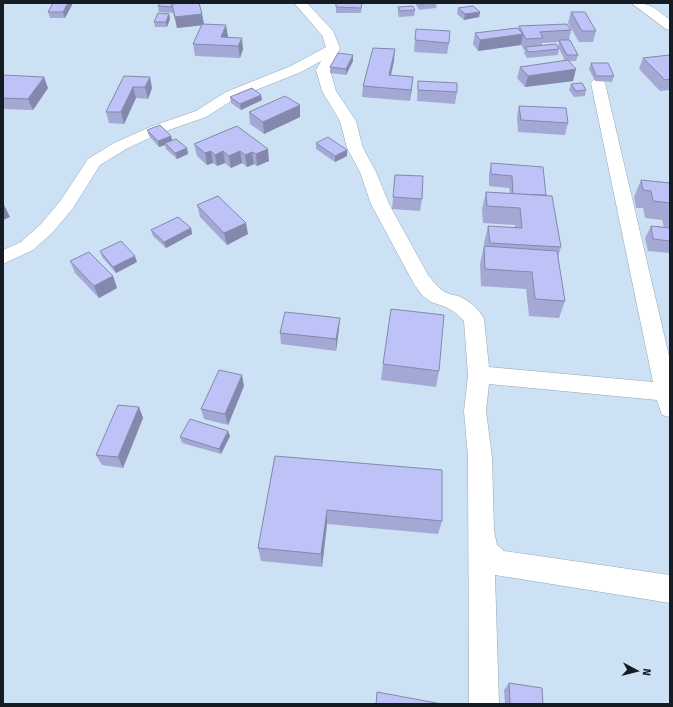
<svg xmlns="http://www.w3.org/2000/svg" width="673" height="707" viewBox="0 0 673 707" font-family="'Fira Sans',sans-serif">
<rect width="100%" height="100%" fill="#cde1f4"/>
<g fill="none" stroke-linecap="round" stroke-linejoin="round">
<defs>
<g id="street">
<path d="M294,3H307L333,31L340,48L330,70L336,91L356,121L363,148L376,172L389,204L428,275C433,281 437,287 443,291C448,294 453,295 458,296C469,300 479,309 484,319L489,367L653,382L591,83L593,80L598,79L603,80L605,83L670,360V417L662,415L657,400L489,384L486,411L492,457L494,531L497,545L504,551L670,575V603L495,575L499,704H469L468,457L464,411L468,375L464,321L456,313L446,307L431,302L422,295L414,284L371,204L360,172L347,148L340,121L322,91L316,70L321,61L301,72L236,98L206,117L160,133L126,149L100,165L73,208L53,232L33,250L3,264V250L21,242L41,224L61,200L88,159L114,143L150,127L196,111L226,92L291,66L326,47L322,35Z"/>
<path d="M631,3C652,3 654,8 670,20V30L666,29Z"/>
</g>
</defs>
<use href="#street" stroke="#93a6b8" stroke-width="1"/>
<use href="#street" fill="#fff" fill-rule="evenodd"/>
</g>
<g fill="#a3a8d4">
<path d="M73,3L65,18H50L48,12Z"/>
<path d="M180,3L202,14L204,24L228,36L227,37L243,49L240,58L195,56L193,44L202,25L177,28L173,13L159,12L158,6Z"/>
<path d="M336,3H363V4H362L361,13H336Z"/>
<path d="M415,3H437L436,8L419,10Z"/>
<path d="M398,7L415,10L414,16L399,17L398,13Z"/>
<path d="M458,8L480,12L479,17L464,20L457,14Z"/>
<path d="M571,12L596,31L593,42H579L568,23Z"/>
<path d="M169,14L170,19L167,27H155L154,22Z"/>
<path d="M519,26L571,30L569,40L578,55L576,61H568L573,81L525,87L517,78L520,67L565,61L558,46L559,42L542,43V46L559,49L558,55L527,58L524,53L525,50H524L521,44V45L478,51L473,44L475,33L518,29Z"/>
<path d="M415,40L449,43L447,54L414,52Z"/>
<path d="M353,55V61L346,75L330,73V67Z"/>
<path d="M670,55V90L660,91L639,69L643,58Z"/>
<path d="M394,61L391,75L412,88L410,101L362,97L363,86Z"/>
<path d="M591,63L614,76L612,82L595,81L589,69Z"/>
<path d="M3,76L48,88L33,110L3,109Z"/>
<path d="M124,76L152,88L148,99L136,98L124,124L109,123L106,112Z"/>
<path d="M418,81L457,92L455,104L417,101Z"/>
<path d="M571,84L586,90L585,96L574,97L569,90Z"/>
<path d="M230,97L262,100L241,110L231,103Z"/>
<path d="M300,105V117L264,134L250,124L249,112Z"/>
<path d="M519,106L568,123L565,135L518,132L517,117Z"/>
<path d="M237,126L269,161L257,166L254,164L247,167L242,163L231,168L225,163L217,166L213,163L207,165L197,156L194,144Z"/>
<path d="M147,130L171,136L172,140L187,148L188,154L177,159L166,149L165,145L159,147L149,136Z"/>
<path d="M316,143L347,156L335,162L316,149Z"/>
<path d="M491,163L546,195L561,247L558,257L565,301L559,318L529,316L526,289L481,286L480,264L484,246L485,247L484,243L488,226L515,228V225L483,223L482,209L486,192L510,193L509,188L489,186V175Z"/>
<path d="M395,175L422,199L420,211L392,209Z"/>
<path d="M641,180L670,183V256L669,253L648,251L645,238L651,226L664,227L662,220L645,218L643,208H636L634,197Z"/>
<path d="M197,205L248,234L227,245L200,217Z"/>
<path d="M191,228L192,234L166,248L153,236L151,230Z"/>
<path d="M100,251L137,262L116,273L102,257Z"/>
<path d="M70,261L113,276L117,288L99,298L75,273Z"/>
<path d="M339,329L336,351L281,344L280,333Z"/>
<path d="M383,364L439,371L436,387L381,380Z"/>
<path d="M244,386L228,425L204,419L201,409Z"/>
<path d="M139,407L143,418L123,468L102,465L96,455Z"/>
<path d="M230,436L221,454L182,443L180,437Z"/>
<path d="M275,456L442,521L438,534L327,524L322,567L261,561L258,548Z"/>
<path d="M509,683L543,704H505L504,690Z"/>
</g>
<g fill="#8488ac">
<path d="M68,3H73L65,18L63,12Z"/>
<path d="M480,12L479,17L464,20L465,14Z"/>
<path d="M169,14L170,19L167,27L166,22Z"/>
<path d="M202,14L204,25L177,28L175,17Z"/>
<path d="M226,25L228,36L223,46L221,37Z"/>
<path d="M523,34L521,45L478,51L480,40Z"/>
<path d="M242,38L243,49L240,58L238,46Z"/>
<path d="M395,49L394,61L388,86L389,75Z"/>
<path d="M353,55V61L346,75V69Z"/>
<path d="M576,69L573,81L525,87L528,76Z"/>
<path d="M44,77L48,88L33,110L28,99Z"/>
<path d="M150,77L152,88L148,99L145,87Z"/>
<path d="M413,77L412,88L410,101L411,90Z"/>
<path d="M133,87L136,98L124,124L121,112Z"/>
<path d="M261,95L262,100L241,110L240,104Z"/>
<path d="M300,105V117L264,134L263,122Z"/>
<path d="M171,136L173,142L165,143V145L159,147L158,141Z"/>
<path d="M187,148L188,154L177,159L175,153Z"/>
<path d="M268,149L269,161L257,166L256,154Z"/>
<path d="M347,150V156L335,162V156Z"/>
<path d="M211,151L213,163L207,165L205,153Z"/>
<path d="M223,151L225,163L217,166L215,155Z"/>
<path d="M240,151L242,163L231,168L229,156Z"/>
<path d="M252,152L254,164L247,167L245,155Z"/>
<path d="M3,205H4L10,217L3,220Z"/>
<path d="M246,223L248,234L227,245L224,233Z"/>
<path d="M191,228L192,234L166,248L164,242Z"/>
<path d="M135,256L137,262L116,273L113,267Z"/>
<path d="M113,276L117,288L99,298L94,286Z"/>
<path d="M340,318L339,329L336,351V339Z"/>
<path d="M242,375L244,386L228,425L225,414Z"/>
<path d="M139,407L143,418L123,468L118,457Z"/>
<path d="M228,431L230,436L221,454L219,449Z"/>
<path d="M327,510V524L322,567L321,554Z"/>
</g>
<g fill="#bdc3f6" stroke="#8488ac">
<path d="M53,3H68L63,12H48Z"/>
<path d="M160,3H176L175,4H172V7L158,6Z"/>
<path d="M183,3H199L202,14L175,17L172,4Z"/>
<path d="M336,3H362L361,8L336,7Z"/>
<path d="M419,3H436L420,4Z"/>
<path d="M413,6L415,10L400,11L398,7Z"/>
<path d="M473,6L480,12L465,14L458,8Z"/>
<path d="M571,12H585L596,31H582Z"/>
<path d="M158,13L169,14L166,22H154Z"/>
<path d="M202,24L226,25L221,37L242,38L238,46L193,44Z"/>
<path d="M567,24L571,30L540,32L543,38L526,39L519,26Z"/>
<path d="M517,28L523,34L480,40L475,33Z"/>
<path d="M416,29L450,31L449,43L415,40Z"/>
<path d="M559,40H570L578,55H567Z"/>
<path d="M556,44L559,49L529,52L525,47Z"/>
<path d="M373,48L395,49L389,75L413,77L411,90L363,86Z"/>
<path d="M338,53L353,55L346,69L330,67Z"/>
<path d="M670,55V79L665,80L643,58Z"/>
<path d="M568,60L576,69L528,76L520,67Z"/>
<path d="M591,63H608L614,76H596Z"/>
<path d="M3,75L44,77L28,99L3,98Z"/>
<path d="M124,76L150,77L145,87H133L121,112H106Z"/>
<path d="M418,81L457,83V92L418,90Z"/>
<path d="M582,83L586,90L576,91L571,84Z"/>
<path d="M252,88L261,95L240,104L230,97Z"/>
<path d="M285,96L300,105L263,122L249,112Z"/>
<path d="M519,106L566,108L568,123L521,120Z"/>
<path d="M160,125L171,136L158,141L147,130Z"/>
<path d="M237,126L268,149L256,154L252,152L245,155L240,151L229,156L223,151L215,155L211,151L205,153L194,144Z"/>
<path d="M328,137L347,150L335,156L316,143Z"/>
<path d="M176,139L187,148L175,153L165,143Z"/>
<path d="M491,163L543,167L546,195L513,194L512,176L491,174Z"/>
<path d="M395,175L423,176L422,199L393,197Z"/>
<path d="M641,180L670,183V203L653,201L651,191L643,190Z"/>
<path d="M486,192L552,196L561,247L490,243L488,226L522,228L520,208L487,206Z"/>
<path d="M218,196L246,223L224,233L197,205Z"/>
<path d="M178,217L191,228L164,242L151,230Z"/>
<path d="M651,226L670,228V241L653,239Z"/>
<path d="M121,241L135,256L113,267L100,251Z"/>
<path d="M484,246L557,251L565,301L535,299L532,272L485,269Z"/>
<path d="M89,252L113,276L94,286L70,261Z"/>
<path d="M391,309L444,315L439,371L383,364Z"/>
<path d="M285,312L340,318L336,339L280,333Z"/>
<path d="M219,370L242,375L225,414L201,409Z"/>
<path d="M118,405L139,407L118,457L96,455Z"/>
<path d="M190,419L228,431L219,449L180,437Z"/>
<path d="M275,456L442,470V521L327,510L321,554L258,548Z"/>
<path d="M509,683L542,688L543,704H510Z"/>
<path d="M377,692L442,704H376Z"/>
</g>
<rect width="673" height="707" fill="none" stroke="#151c23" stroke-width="8"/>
<g transform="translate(637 671) rotate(97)" stroke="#cde1f4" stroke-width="3" paint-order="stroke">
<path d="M0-3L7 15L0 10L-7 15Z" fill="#151c23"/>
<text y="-6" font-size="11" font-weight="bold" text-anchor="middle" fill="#151c23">N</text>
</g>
</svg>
